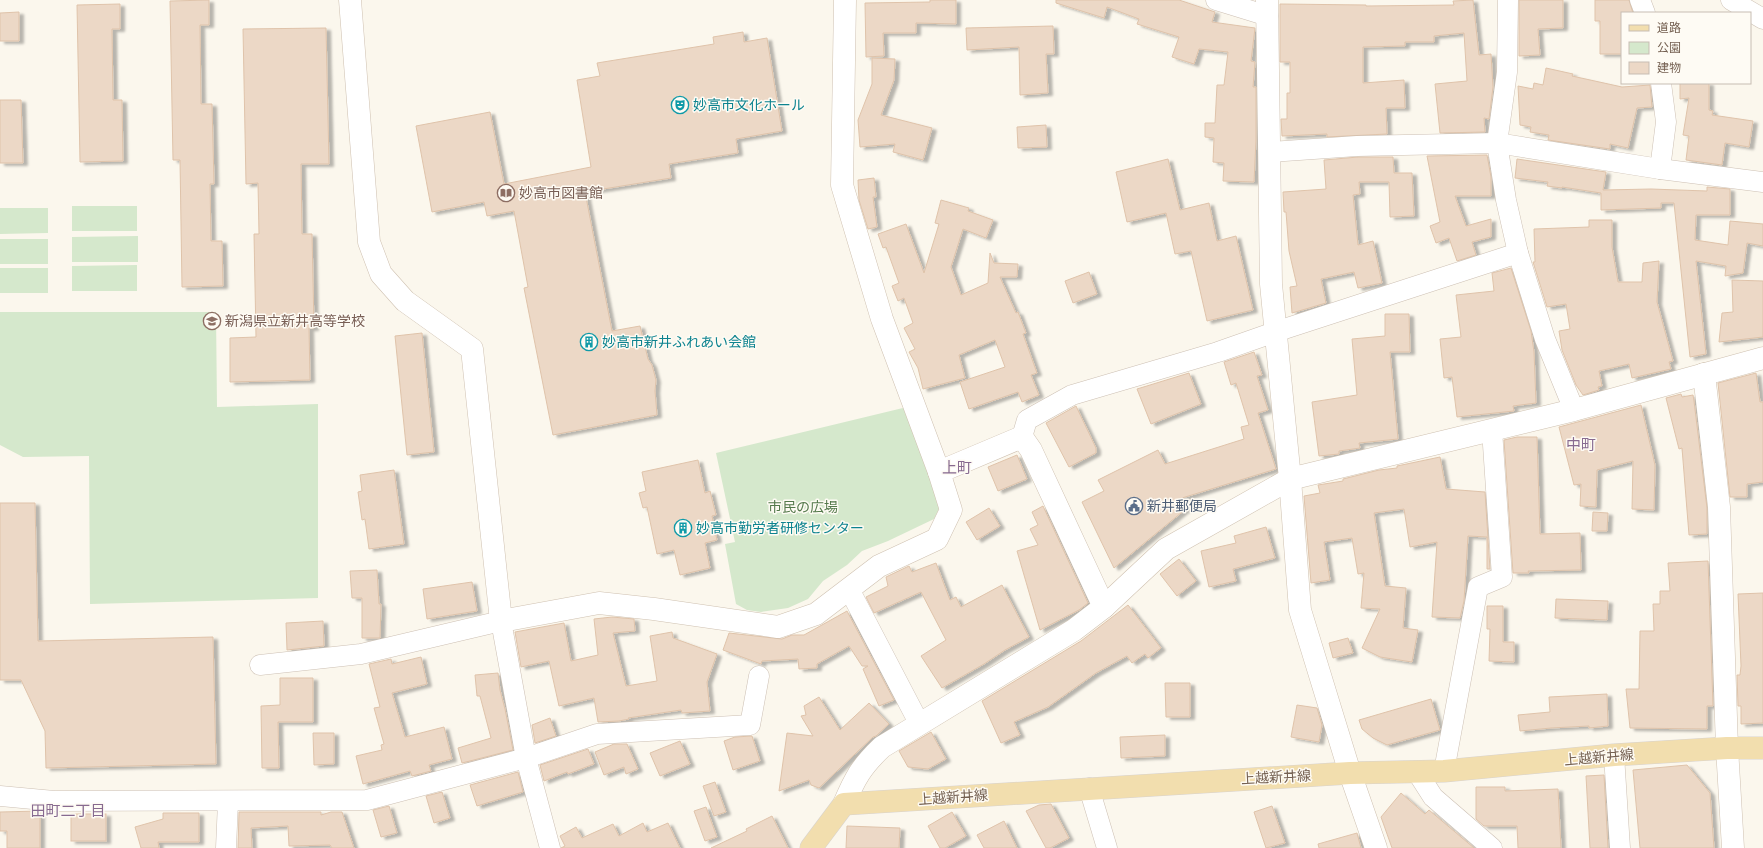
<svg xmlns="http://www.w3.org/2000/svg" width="1763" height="848" viewBox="0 0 1763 848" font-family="Montserrat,'Noto Sans JP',sans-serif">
<defs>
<filter id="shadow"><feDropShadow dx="4.5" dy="2.5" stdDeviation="1" flood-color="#0004"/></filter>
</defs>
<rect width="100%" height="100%" fill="#fbf7ed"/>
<g fill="#d5e8cc">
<rect x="72" y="206" width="65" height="25"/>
<path d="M0,208H48V233L0,234Z"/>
<path d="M138,236V262H72V237Z"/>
<rect x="0" y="239" width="48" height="25"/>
<path d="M137,265V291H72V266Z"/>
<rect x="0" y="268" width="48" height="25"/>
<path d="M0,312H216L217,407L318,404V598L90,604L89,456L23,457L0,445Z"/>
<path d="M907,407L940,507L934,519L888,541L862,551L847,565L823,581L808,599L788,608L761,612L747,610L736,604L725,544L735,542L716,453Z"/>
</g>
<g fill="#ecd8c6" stroke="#dfc3aa" filter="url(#shadow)">
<path d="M209,0V25H200L201,104H212L214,184H210L211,241H222L223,286L182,287L180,160H173L170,1Z"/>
<path d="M930,0H956V24L916,23V33H883L884,56L866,57L865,3L930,2Z"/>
<path d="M1056,0H1179L1215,12L1212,22L1255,28L1251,61L1255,62L1253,87H1256V140L1254,182L1223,181L1224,163L1213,162L1214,138L1205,137V123H1215L1217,85H1224L1228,52L1199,49L1194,64L1172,57L1179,37L1137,24L1139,19L1107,7L1104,18L1056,3Z"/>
<path d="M1473,0L1479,55L1491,54L1493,87L1489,119L1484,118L1485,132L1440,133L1435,84L1467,81L1464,33L1434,36V42H1405V46L1363,47V83L1404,80L1405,108H1386L1387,134L1327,137V134L1282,136L1281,119H1287V93H1290V62H1280V4L1366,5V6L1454,5L1453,1Z"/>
<path d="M1519,0H1563V28L1538,29L1540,55L1519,56Z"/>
<path d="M1595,0H1629L1633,13H1622V54H1600V21H1595Z"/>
<path d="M120,4V29H112L113,100H122L123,161L80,162L77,5Z"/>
<path d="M19,12V41H0V13Z"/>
<path d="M1053,26L1054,54H1046L1048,93L1020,95L1019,47L967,50L966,28Z"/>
<path d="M326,28L329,164H301L302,234H312L314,328H309L310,380L230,382V338L256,337L254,234H259L258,183L246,184L243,29Z"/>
<path d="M743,32L744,42L767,38L782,131L736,139L738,153L669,164L671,178L585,192L612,331L640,326L648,359L652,365L656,380L655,391L657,415L553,435L524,288L528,287L514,211L487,216L484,202L432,212L416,126L490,112L504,184L591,167L577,80L600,76L597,63L714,44L713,37Z"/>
<path d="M872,58L895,59L894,80L881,115L932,128L923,160L893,152L895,144L860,147L858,120L872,84Z"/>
<path d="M1546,68L1573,74L1572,76L1622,87L1650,85L1652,107L1637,108L1628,148L1610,144V149L1548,140L1549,135L1530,132L1531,127L1520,125L1518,86L1533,89L1534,83L1543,85Z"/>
<path d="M1680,83H1709V110L1713,111L1712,115L1753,121L1749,147L1725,143L1722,165L1686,160L1689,136L1683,135L1689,98L1680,99Z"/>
<path d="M0,100H21L23,163H0Z"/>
<path d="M1046,125L1047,147L1018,148L1017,127Z"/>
<path d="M1487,155L1491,177V196H1455L1466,226L1491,219V237L1472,242L1476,255L1457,261L1449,238L1436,243L1430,226L1440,222L1427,156Z"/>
<path d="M1358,157H1393L1394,173H1412L1414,216L1390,217L1389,182H1359L1360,194L1353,195L1358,245L1373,241L1382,283L1358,288L1354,272L1321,279L1326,303L1292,313L1290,287L1297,286L1289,251L1286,212H1284L1283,192L1326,189L1324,160Z"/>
<path d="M1168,159L1180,210L1209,203L1217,241L1236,236L1253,310L1207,321L1191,251L1175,254L1166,213L1127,222L1116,172Z"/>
<path d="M1517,159L1606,172L1603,190L1651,189L1707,191V187L1730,189V215H1696L1695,240L1728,245L1730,221L1763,224V246L1747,243L1743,273L1725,276L1726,266L1696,261L1706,354L1690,357L1674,203H1661V208L1601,210V193L1562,187V188L1547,186L1548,182L1515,178Z"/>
<path d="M874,178L876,197H873L877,227L868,229L859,200L858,180Z"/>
<path d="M941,200L969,208L968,211L993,220L986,238L963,229L951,267L961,295L988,283L990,253L994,263L1018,264L1017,277H1000L1016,313L1018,312L1026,333L1023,334L1037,373L1031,375L1039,395L1022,402L1018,392L969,409L960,382L1005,367L995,340L959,355L965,378L923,389L918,368L909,352L915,349L904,328L913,323L904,298L898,301L892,286L899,283L886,247L883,248L878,234L906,224L924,273L939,224L935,223Z"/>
<path d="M1589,220H1612V247L1618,282H1642L1643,263L1659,261L1657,302L1673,361L1669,362L1671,369L1632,378L1629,364L1599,371L1602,386L1598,387L1599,390L1583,395L1576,385L1562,350L1559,331L1570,329L1566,304L1547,307L1533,262H1535L1534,229L1589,227Z"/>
<path d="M1511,268L1531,331L1534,352L1536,403L1513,406L1514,411L1457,417L1452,377L1444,378L1440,339L1461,337L1456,295L1494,291L1492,273Z"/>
<path d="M1089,272L1097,294L1073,303L1065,281Z"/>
<path d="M1732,280L1763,281V337L1719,342L1722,313L1733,312Z"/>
<path d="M1385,314H1409L1410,352H1390L1398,439L1359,443L1360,448L1339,451V454L1319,456L1312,402L1357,395L1352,339L1385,336Z"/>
<path d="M422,333L434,452L407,455L395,336Z"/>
<path d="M1254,352L1262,375L1257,376L1268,410L1258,413L1276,469L1182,498L1187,508L1114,568L1082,502L1104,491L1098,480L1158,450L1165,464L1244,439L1241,427L1249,425L1236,383L1231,385L1224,362Z"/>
<path d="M1189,373L1201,404L1151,424L1137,389Z"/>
<path d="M1756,373L1760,402H1763V482L1747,484V497H1730L1718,383Z"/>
<path d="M1681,394L1682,397L1693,395L1694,401L1707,508V534L1689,535L1682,448L1679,449L1666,398Z"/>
<path d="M1641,405L1655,465L1654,510L1632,509L1633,461L1597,470L1596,507L1580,506L1581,484L1574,485L1559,427Z"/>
<path d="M1076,406L1096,448V453L1069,467L1046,423Z"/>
<path d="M1517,437H1537L1540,534L1580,533L1581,570L1528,571L1529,573H1513L1504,440Z"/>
<path d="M1017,455L1027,479L998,491L988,467Z"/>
<path d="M1440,457L1446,489L1485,492L1490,569H1487V537L1468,536L1464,601L1460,618L1432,617L1437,542L1410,547L1404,509L1374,513L1385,586L1406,588L1403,628L1418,630L1412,662L1380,657L1362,648L1380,609L1361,608L1364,573L1358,574L1352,538L1324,542L1330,580L1311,583L1304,496L1320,493L1318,485L1343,481V479L1379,470L1397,468V466Z"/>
<path d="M698,460L705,493L710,491L716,515L712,516L717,540L705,543L710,568L680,575L674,550L657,554L647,507L643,508L639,493L646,491L642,472Z"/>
<path d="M394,470L404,544L369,549L365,519L362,520L358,492L362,491L360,475Z"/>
<path d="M0,503H35L38,641L213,637L216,764L46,768L45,731L21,680H0Z"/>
<path d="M1043,506L1088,603L1079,610L1040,630L1017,551L1038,545L1030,529L1038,525L1032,512Z"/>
<path d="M989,508L1000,526L977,540L966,522Z"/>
<path d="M1593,512L1608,513L1607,531H1592Z"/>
<path d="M1266,527L1275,558L1233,569L1236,581L1209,587L1201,551L1236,543L1234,536Z"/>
<path d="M1179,559L1196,581L1177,596L1160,574Z"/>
<path d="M1708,561L1713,706H1707V729L1630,728L1626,689H1639L1640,631H1654L1653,604H1660V591H1670L1668,563Z"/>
<path d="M936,563L950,600L956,597L961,607L1002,585L1029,637L1005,650L984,664L942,688L921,656L946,640L921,592L874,613L866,597L888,586L886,577L909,566L912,572Z"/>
<path d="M377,570L379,604H381L380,638H362V598H352L350,571Z"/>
<path d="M472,582L477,611L427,619L423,589Z"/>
<path d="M1763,593V723L1741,724V706H1738L1737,675H1740L1741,666L1738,594Z"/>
<path d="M1556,599L1608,601L1607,620L1555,618Z"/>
<path d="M1128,605L1161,648L1148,658L1145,654L1132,663L1127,656L1096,673L1048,707L1014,722L1020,735L1001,743L982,701L1081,641Z"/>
<path d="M1487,606H1503V642H1514V662L1489,661L1490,629H1487Z"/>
<path d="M847,611L894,700L879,706L863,669L868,666H862L849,646L817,664V668L799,669L798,659L762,661L761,664L723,650L729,633L782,639L792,635H804Z"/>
<path d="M612,617L634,619L635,631L613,633L626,686L657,681L650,636L672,632L673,638L717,654L707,682L710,711L682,713L681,710L628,718L629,719L619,721L598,722L594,698L559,706L549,661L521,667L515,632L564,623L571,661L598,655L594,619Z"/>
<path d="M323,621L324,646L287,650L286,623Z"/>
<path d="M1348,638L1353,653L1333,658L1329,643Z"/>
<path d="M421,657L427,684L392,693L405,737L444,727L452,759L429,765L431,771L412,776L410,771L363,784L356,756L382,750L381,745L384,744L374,708L380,707L369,664L391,659L392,664Z"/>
<path d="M498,673L500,690L505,709L513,750L462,763L458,748L491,738L480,696H477L475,675Z"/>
<path d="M280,678H313V722H278L279,768H262L261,706L280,705Z"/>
<path d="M1165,683H1190V717H1166Z"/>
<path d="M1607,694L1608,726L1589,728V726L1551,728L1520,731L1518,715L1550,712L1549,697Z"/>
<path d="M819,697L840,730L869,703L889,724L876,736L873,737L819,788L811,785L809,780L779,791L787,733L813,736L801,716L806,715L804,706Z"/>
<path d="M1431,699L1440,730L1387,745L1373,738L1362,729L1359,720Z"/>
<path d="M1297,705L1317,708L1322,725L1319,742L1291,737Z"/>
<path d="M550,718L556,736L535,743L532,725Z"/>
<path d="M931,732L946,759L928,769L908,767L899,751Z"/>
<path d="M313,733H334V764L314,765Z"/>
<path d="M1165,735V756L1121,758L1120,737Z"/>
<path d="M752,736L760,761L733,770L724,741L735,737Z"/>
<path d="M680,741L690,764L660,776L650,753Z"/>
<path d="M614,744H627L638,769L626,774L624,767L604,775L595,752Z"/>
<path d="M588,749L594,764L568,774L567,772L544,781L540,765Z"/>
<path d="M1687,765L1710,793L1714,848H1640L1633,770Z"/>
<path d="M518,772L523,792L477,806L470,785Z"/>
<path d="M1604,775L1608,848H1590L1586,776Z"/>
<path d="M715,782L726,812L714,816L703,786Z"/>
<path d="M1476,787H1505V791L1558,789L1561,848H1518L1517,826H1484L1476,819Z"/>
<path d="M442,792L450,818L434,823L426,796Z"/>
<path d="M1401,793L1425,814L1429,810L1474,848H1392L1381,817Z"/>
<path d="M1051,804L1069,838L1050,848H1046L1026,811L1039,805Z"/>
<path d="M389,806L397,833L381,837L373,810Z"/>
<path d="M1272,806L1285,843L1266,848L1254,812Z"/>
<path d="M706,807L717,837L705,841L694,811Z"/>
<path d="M40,811V848H7V831H0V812Z"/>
<path d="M239,812H321V815L331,812H342L354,848H332L330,845L289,846L288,826L251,828L252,848H238Z"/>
<path d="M952,812L966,836L945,848H940L928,826Z"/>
<path d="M163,813H199V842H158L159,848H141L135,827L163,819Z"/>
<rect x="71" y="814" width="35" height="27"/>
<path d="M772,816L788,848H711L747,831L746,829Z"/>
<path d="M1004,821L1017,848H984L977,835Z"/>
<path d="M643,823L647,832L668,823L680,848H561L565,846L560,836L576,827L582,838L613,824L619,836Z"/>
<path d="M847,826L900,828L899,848H846Z"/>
<path d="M1357,833L1361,848H1319L1318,844Z"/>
</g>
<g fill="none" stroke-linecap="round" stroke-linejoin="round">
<defs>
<g id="street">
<path d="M1216,0L1268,16"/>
<path d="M1508,0L1507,72L1497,143L1506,200L1518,253L1545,339L1574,410"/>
<path d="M1640,0L1645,13"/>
<path d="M1731,0L1763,19"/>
<path d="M1270,152L1357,146L1497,143L1660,169L1763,182"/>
<path d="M1660,169L1666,122L1661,83"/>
<path d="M1022,437L1027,420L1072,395L1218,352L1275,332L1518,253"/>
<path d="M849,589L919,723"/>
<path d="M260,665L361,654L501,621L526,758L550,848"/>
<path d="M1614,755L1620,848"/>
<path d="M1444,771L1478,587L1502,577L1492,430"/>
<path d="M1417,772L1433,797L1492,848"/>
<path d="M1089,788L1107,848"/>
<path d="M0,796L54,801L367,800L526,758L597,734L750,725L759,676"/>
<path d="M226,848L228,802"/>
</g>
<g id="secondary">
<path d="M350,0L369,242L381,274L405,301L472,349L501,621L599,603L654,609L778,627L816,614L879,566L937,539L951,510L939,472L882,319L842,185L845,0"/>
<path d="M1267,0L1271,284L1290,479L1300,610L1350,773L1376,848"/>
<path d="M1704,374L1719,507L1727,748L1733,848"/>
<path d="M939,472L1022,437L1031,450L1104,607"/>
<path d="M844,804C855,778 861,767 882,747L1074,630L1104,607L1166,549L1290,479L1574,410L1763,358"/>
</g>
<path id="primary" d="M811,848L844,804L1350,773L1444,771L1614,755L1727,748H1763"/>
</defs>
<use href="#street" stroke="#cdc0b4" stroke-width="21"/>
<use href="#secondary" stroke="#cfc1b1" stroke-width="23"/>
<use href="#primary" stroke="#d8d3cf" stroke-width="23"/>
<use href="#street" stroke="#fff" stroke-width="20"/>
<use href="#secondary" stroke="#fff" stroke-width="22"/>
<use href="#primary" stroke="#f2deae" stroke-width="22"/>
</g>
<defs>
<symbol id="theatre-ring" viewBox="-11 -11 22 22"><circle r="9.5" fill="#fefbf4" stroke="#0f9aa8" stroke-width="1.5"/><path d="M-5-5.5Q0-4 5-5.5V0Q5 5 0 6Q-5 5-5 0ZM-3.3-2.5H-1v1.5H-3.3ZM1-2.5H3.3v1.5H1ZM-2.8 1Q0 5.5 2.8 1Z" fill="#0f9aa8"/></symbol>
<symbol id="library-ring" viewBox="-11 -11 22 22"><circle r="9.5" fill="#fefbf4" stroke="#8d6e63" stroke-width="1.5"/><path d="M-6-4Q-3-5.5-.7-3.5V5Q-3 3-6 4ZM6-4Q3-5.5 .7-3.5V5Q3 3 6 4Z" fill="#8d6e63"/></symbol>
<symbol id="school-ring" viewBox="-11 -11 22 22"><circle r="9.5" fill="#fefbf4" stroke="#8d6e63" stroke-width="1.5"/><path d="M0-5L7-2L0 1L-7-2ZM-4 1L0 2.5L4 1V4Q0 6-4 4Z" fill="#8d6e63"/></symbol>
<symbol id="building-ring" viewBox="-11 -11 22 22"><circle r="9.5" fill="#fefbf4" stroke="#0f9aa8" stroke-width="1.5"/><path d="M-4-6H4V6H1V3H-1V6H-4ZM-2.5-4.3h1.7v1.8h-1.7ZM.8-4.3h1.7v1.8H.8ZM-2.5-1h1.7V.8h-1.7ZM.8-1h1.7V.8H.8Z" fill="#0f9aa8"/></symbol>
<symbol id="civic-ring" viewBox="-11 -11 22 22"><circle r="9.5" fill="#fefbf4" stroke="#5c6f8a" stroke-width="1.5"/><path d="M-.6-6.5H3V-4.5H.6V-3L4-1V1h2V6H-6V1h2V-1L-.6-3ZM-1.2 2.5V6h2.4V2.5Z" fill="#5c6f8a"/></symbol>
</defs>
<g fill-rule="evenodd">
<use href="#theatre-ring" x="670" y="95" width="20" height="20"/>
<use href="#library-ring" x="496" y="183" width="20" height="20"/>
<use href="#school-ring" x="202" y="311" width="20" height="20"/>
<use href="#building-ring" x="579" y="332" width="20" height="20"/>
<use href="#civic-ring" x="1124" y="496" width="20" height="20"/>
<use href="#building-ring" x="673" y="518" width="20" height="20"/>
</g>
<g text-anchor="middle" stroke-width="3" stroke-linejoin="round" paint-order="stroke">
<g font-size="14" fill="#0d838f" stroke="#fefbf4" text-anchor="start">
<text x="693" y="110">妙高市文化ホール</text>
<text x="602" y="347">妙高市新井ふれあい会館</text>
<text x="696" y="533">妙高市勤労者研修センター</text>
</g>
<g font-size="14" fill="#785e54" stroke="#fefbf4" text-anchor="start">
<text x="519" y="198">妙高市図書館</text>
<text x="225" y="326">新潟県立新井高等学校</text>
</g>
<g font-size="14" fill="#4e5e75" stroke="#fefbf4" text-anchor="start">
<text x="1147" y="511">新井郵便局</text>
</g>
<g font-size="14" fill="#54794b" stroke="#fefbf4">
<text x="803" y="512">市民の広場</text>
</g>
<g font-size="14" fill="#756152" stroke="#fefbf4">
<text transform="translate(1599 757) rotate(-5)" y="5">上越新井線</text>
<text transform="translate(1276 777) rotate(-3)" y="5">上越新井線</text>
<text transform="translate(953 797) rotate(-4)" y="5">上越新井線</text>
</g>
<g font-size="15" fill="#876a90" stroke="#fefbf4">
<text x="1581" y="450">中町</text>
<text x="957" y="473">上町</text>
<text x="68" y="816">田町二丁目</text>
</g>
</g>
<rect x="1621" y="12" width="130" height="72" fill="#fefbf4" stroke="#c7bdb3"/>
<rect x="1629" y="25" width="20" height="6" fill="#f2deae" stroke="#c7bdb3"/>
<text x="1657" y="32" font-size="12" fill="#756152">道路</text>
<rect x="1629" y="42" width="20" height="12" fill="#d5e8cc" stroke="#c7bdb3"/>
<text x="1657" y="52" font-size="12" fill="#756152">公園</text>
<rect x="1629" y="62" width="20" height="12" fill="#ecd8c6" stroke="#c7bdb3"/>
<text x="1657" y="72" font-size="12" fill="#756152">建物</text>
</svg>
